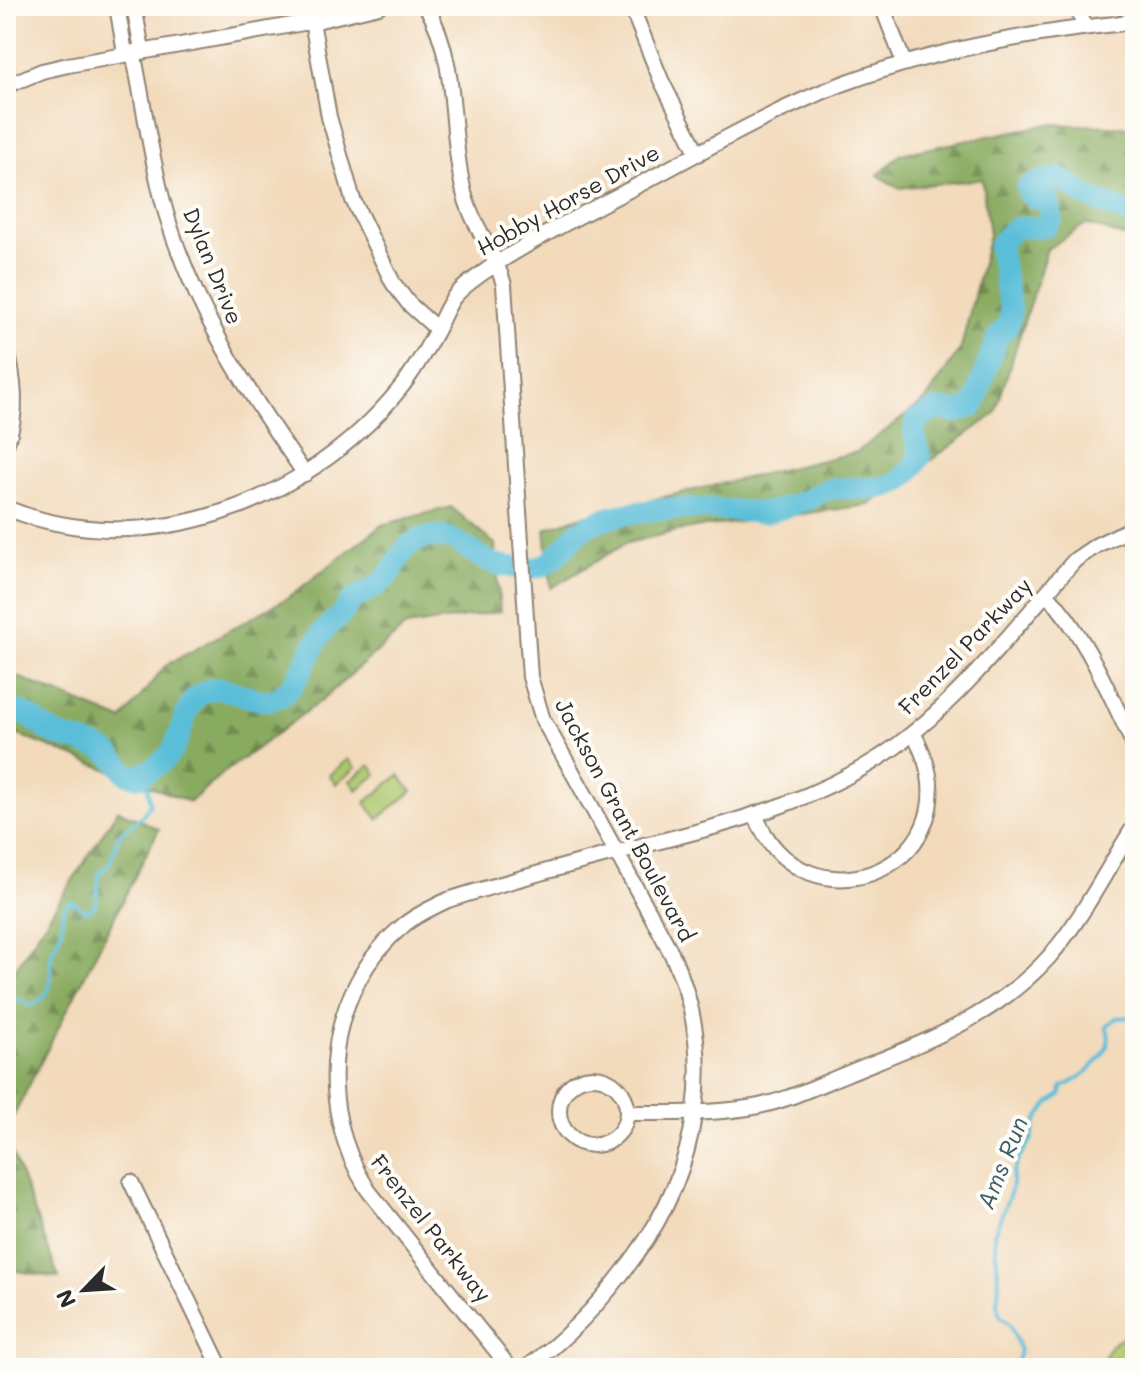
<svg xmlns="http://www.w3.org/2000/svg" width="1141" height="1374" viewBox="0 0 1141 1374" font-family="Mali,sans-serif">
<defs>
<pattern id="grass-tufts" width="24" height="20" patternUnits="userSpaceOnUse" patternTransform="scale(2)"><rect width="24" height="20" fill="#acc66c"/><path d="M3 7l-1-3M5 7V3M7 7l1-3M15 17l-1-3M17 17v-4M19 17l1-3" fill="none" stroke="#94aa5e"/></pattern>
<pattern id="forest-firs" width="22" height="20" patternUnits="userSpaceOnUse" patternTransform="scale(2)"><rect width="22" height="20" fill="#89ab60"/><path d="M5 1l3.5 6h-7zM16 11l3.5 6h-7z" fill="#708b4f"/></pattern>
</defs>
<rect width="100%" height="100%" fill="#fdfcf7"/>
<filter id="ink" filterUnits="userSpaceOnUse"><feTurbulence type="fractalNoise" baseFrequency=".0125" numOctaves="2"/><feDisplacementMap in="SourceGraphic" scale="16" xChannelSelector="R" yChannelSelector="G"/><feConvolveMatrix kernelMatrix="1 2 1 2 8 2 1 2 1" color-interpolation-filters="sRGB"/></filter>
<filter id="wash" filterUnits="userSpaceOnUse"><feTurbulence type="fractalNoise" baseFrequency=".006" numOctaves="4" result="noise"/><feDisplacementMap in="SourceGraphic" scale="32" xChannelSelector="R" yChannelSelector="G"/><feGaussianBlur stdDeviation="1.8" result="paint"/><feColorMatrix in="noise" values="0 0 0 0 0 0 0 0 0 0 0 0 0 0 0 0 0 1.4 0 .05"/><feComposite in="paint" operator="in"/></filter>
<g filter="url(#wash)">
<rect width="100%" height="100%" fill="#f2dabb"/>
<path fill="url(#grass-tufts)" stroke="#6c784c" stroke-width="2" d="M1135,1331V1368H1102C1107,1343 1113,1342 1135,1331Z"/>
<g fill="url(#forest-firs)" stroke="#5a6b46" stroke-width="2">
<path d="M1049,124L1135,127V240L1086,224L1047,249L995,414L869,505L686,529L627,543L551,588L545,529L583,516L857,452L926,400L961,348L989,235L982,179L898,188L878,175L901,154Z"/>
<path d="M451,507L495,544L500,612L406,626L322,700L218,777L190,802L6,730V672L122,720L165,666L289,597L382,525Z"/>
<path d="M118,810L159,829L6,1131V983Z"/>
<path d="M6,1136L59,1278L6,1269Z"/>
</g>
<g fill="#acc66c" stroke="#6c784c" stroke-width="2">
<path d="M348,759L356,768L336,784L329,775Z"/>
<path d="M370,765L377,774L357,790L350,781Z"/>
<path d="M399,775L412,791L378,819L365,803Z"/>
</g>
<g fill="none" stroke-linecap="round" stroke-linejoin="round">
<g stroke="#5abed8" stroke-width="4">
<path d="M6,997L20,1000L30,1006C59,994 48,973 52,952C53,945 58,942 60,935C63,928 62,917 63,910L70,902L75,903L84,911L92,909L96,903L99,874L110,863L119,835L143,815L150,803L148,788L138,777"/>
<path d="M1015,1368L1020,1351L1010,1324L1000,1316L997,1304L999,1285L994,1234L1011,1191L1013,1173L1019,1158L1032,1139L1036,1122L1048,1104L1061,1095L1062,1087C1081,1081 1119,1049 1106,1027L1116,1018L1132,1017L1135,1014"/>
</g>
<path stroke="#5abed8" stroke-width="22" d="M6,706L27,715L54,734L103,749L112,756L127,774L138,777C150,771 164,762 172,751C184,733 182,706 202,693C231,676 260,718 287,691C306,672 311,643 329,625C336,618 332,624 339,617C345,612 347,604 354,599C364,591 375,590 384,580C401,563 400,540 431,537C454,534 467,549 485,560C497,566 519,569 532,568C554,567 564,544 579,532C598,516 630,513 654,510C681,507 711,509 739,511C746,511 755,513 763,513C777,511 796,504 809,499C817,495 823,490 831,489C869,485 898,500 920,456L914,431L917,420L936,409L956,412L974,406L987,366L997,338L1008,325L1011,312L999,246C1020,216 1020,233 1047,225L1052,217L1046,197L1034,198L1028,193L1027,188L1040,181L1059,178L1088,197L1135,217"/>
</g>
</g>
<g filter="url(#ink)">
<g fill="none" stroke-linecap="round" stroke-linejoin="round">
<defs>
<g id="minor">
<path d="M117,6L125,53"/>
<path d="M134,6L142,50"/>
<path d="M301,6L304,23"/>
<path d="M426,6C459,61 449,128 463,188C470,223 495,251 504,285L530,677L543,720C571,769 598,818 625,868C641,898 659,928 674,959C718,1058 698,1170 635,1256C604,1299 570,1337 526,1368"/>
<path d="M631,6L661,80L698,154"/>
<path d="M882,6L904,63"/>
<path d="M1077,6L1084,27"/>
<path d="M312,21L329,117L353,200L393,283L409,304L437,329"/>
<path d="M133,52C144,105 151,160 166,213C194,309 248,393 305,474"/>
<path d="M6,86L42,71L68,65L320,20L379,6"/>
<path d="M6,346C14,378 19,413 6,445"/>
<path d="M6,508C145,564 306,504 398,391C413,373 425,352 436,331C442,320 446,308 454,297C465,284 480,275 494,265C542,234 595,208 646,181C710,147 774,110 842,84C933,50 1028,33 1124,23L1135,16"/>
<path d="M1046,593C1087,636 1109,694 1135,747"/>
<path d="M755,814C803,940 987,864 913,733"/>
<circle cx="593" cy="1111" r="34"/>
<path d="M627,1113C668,1113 708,1114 748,1108C782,1103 814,1087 846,1074C921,1043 992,1020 1049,957C1083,918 1107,868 1135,825"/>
<path d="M131,1182L221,1368"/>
<path d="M510,1368L368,1190C314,1106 325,989 405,924C418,914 433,907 448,900C511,880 576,863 641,846C736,822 836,797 913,733C974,683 1023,618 1075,560L1097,545L1135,527"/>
</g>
</defs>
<use href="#minor" stroke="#8e8273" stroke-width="18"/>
<use href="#minor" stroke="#fff" stroke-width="14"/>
</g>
</g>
<g text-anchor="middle" stroke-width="8" stroke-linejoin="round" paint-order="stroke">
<g font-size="22" fill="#2b2b2b" stroke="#fdfcf7">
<text transform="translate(568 200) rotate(-29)" y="8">Hobby Horse Drive</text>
<text transform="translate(213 266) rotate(68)" y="8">Dylan Drive</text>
<text transform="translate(965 646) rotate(-46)" y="8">Frenzel Parkway</text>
<text transform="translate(625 820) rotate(62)" y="8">Jackson Grant Boulevard</text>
<text transform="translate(431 1228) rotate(52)" y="8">Frenzel Parkway</text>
</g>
<g font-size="24" font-style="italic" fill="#3b5e68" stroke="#fdfcf7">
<text transform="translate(1003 1163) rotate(-68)" y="8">Ams Run</text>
</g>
</g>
<rect width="1141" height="1374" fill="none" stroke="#fdfcf7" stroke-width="32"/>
<g transform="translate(84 1290) rotate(245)" stroke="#fdfcf7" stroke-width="6" paint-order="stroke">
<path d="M0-6L14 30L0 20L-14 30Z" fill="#2b2b2b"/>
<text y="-12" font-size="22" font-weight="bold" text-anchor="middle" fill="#2b2b2b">N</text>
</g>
</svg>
